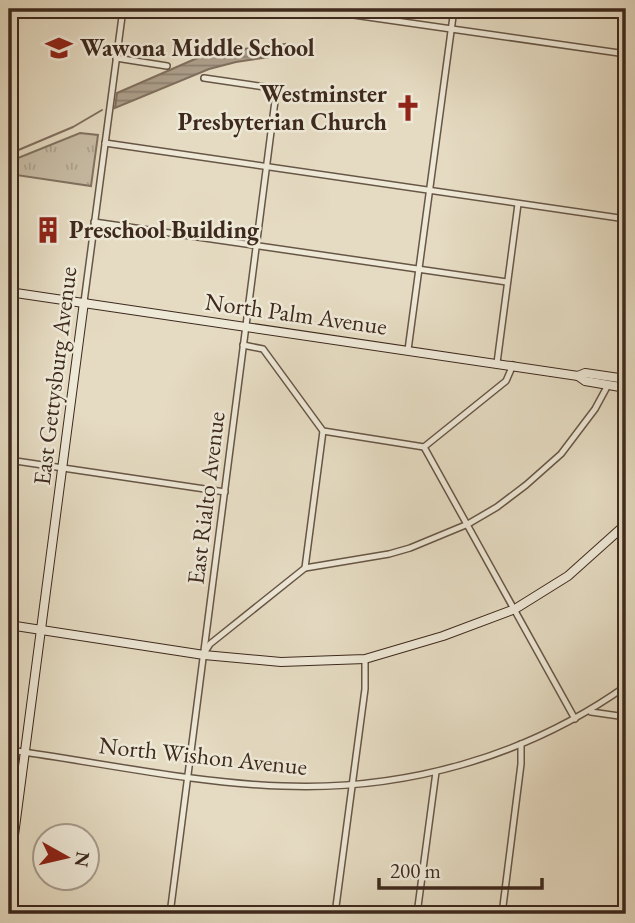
<svg xmlns="http://www.w3.org/2000/svg" width="635" height="923" viewBox="0 0 635 923" font-family="'EB Garamond',serif">
<defs>
<pattern id="park-tufts" width="24" height="20" patternUnits="userSpaceOnUse" patternTransform="scale(1.75)"><rect width="24" height="20" fill="#c8bda6"/><path d="M3 7l-1-3M5 7V3M7 7l1-3M15 17l-1-3M17 17v-4M19 17l1-3" fill="none" stroke="#ada28e"/></pattern>
<pattern id="water-rules" width="6" height="5" patternUnits="userSpaceOnUse" patternTransform="scale(1.75)"><rect width="6" height="5" fill="#ac9e8a"/><path d="M0 2.5h6" fill="none" stroke="#8d8170"/></pattern>
</defs>
<rect width="100%" height="100%" fill="#e5dbc2"/>
<filter id="stains"><feTurbulence type="fractalNoise" baseFrequency=".00286" numOctaves="4"/><feColorMatrix values="0 0 0 0 .2 0 0 0 0 .09 0 0 0 0 .02 0 0 0 .5 -.17"/></filter>
<radialGradient id="worn" r=".72"><stop offset=".6" stop-color="#630" stop-opacity="0"/><stop offset="1" stop-color="#630" stop-opacity=".3"/></radialGradient>
<path fill="url(#park-tufts)" stroke="#827362" stroke-width="2" d="M80,133L98,135L91,186L16,175L18,158Z"/>
<path fill="url(#water-rules)" stroke="#806f5e" stroke-width="2" d="M285,44L283,55L236,62L209,69L115,108L117,93L195,59L218,52Z"/>
<g fill="none" stroke-linecap="round" stroke-linejoin="round">
<path stroke="#806f5e" stroke-width="2" d="M9,154L73,127L102,110"/>
<defs>
<g id="street">
<path d="M312,9L626,54"/>
<path d="M116,58L167,66"/>
<path d="M105,143L626,219"/>
<path d="M94,222L507,282"/>
<path d="M84,302L123,9"/>
<path d="M243,345L263,349L323,431L424,447L506,381L513,365"/>
<path d="M408,350L454,9"/>
<path d="M497,363L518,204"/>
<path d="M424,447L575,719"/>
<path d="M9,460L225,492"/>
<path d="M305,568L323,431"/>
<path d="M205,652L210,644L305,568L389,554L410,548L468,524L497,507L526,485L561,454L595,409L608,385"/>
<path d="M591,712L626,717"/>
<path d="M9,750C98,762 192,783 282,786C404,791 526,757 626,686"/>
<path d="M170,914L276,93L272,88L204,78"/>
<path d="M335,914L365,689V659"/>
<path d="M417,914L436,772"/>
<path d="M502,914L521,764V744"/>
</g>
<g id="secondary">
<path d="M9,292L578,376L585,373L626,379"/>
<path d="M578,376L585,381L626,388"/>
<path d="M9,625L204,655L281,662L365,659L443,636L515,609L568,576L626,524"/>
<path d="M9,873L84,302"/>
</g>
</defs>
<use href="#street" stroke="#675646" stroke-width="8"/>
<use href="#secondary" stroke="#3d291d" stroke-width="10"/>
<use href="#street" stroke="#eee8d7" stroke-width="5"/>
<use href="#secondary" stroke="#eee8d7" stroke-width="8"/>
</g>
<defs>
<symbol id="school-bare" viewBox="-9 -9 18 18"><path d="M0-5L7-2L0 1L-7-2ZM-4 1L0 2.5L4 1V4Q0 6-4 4Z" fill="#8f2418" stroke="#eee8d7" stroke-width="2.5" paint-order="stroke"/></symbol>
<symbol id="church-bare" viewBox="-9 -9 18 18"><path d="M-1.2-6h2.4v3.5h3.3v2.4h-3.3V6h-2.4V-.1h-3.3v-2.4h3.3Z" fill="#8f2418" stroke="#eee8d7" stroke-width="2.5" paint-order="stroke"/></symbol>
<symbol id="building-bare" viewBox="-9 -9 18 18"><path d="M-4-6H4V6H1V3H-1V6H-4ZM-2.5-4.3h1.7v1.8h-1.7ZM.8-4.3h1.7v1.8H.8ZM-2.5-1h1.7V.8h-1.7ZM.8-1h1.7V.8H.8Z" fill="#8f2418" stroke="#eee8d7" stroke-width="2.5" paint-order="stroke"/></symbol>
</defs>
<g fill-rule="evenodd">
<use href="#school-bare" x="40" y="29" width="38" height="38"/>
<use href="#church-bare" x="389" y="89" width="38" height="38"/>
<use href="#building-bare" x="29" y="211" width="38" height="38"/>
</g>
<g text-anchor="middle" stroke-width="5" stroke-linejoin="round" paint-order="stroke">
<g font-size="24" font-weight="bold" fill="#3d291d" stroke="#eee8d7" text-anchor="start">
<text x="80" y="56">Wawona Middle School</text>
<text x="387" y="102" text-anchor="end">Westminster<tspan x="387" dy="28">Presbyterian Church</tspan></text>
<text x="69" y="238">Preschool Building</text>
</g>
<g font-size="24" fill="#3d291d" stroke="#eee8d7">
<text transform="translate(296 314) rotate(8)" y="8">North Palm Avenue</text>
<text transform="translate(55 376) rotate(-83)" y="8">East Gettysburg Avenue</text>
<text transform="translate(206 498) rotate(-83)" y="8">East Rialto Avenue</text>
<text transform="translate(203 756) rotate(6)" y="8">North Wishon Avenue</text>
</g>
</g>
<rect width="635" height="923" fill="none" stroke="#e5dbc2" stroke-width="35"/>
<rect x="10" y="10" width="614" height="902" fill="none" stroke="#3d291d" stroke-width="3.5"/>
<rect x="18" y="18" width="600" height="888" fill="none" stroke="#3d291d" stroke-width="2"/>
<g transform="translate(66 857) rotate(98)"><circle r="33" fill="#eee8d7" stroke="#a79c8d" stroke-width="2"/>
<path d="M0-5L12 26L0 18L-12 26Z" fill="#8f2418"/>
<text y="-10" font-size="19" font-weight="bold" text-anchor="middle" fill="#3d291d">N</text>
</g>
<path d="M379 878v10h163v-10" fill="none" stroke="#3d291d" stroke-width="3.5"/>
<text x="390" y="878" font-size="21" fill="#3d291d" stroke="#eee8d7" stroke-width="5" paint-order="stroke">200 m</text>
<rect width="100%" height="100%" filter="url(#stains)"/>
<rect width="100%" height="100%" fill="url(#worn)"/>
</svg>
